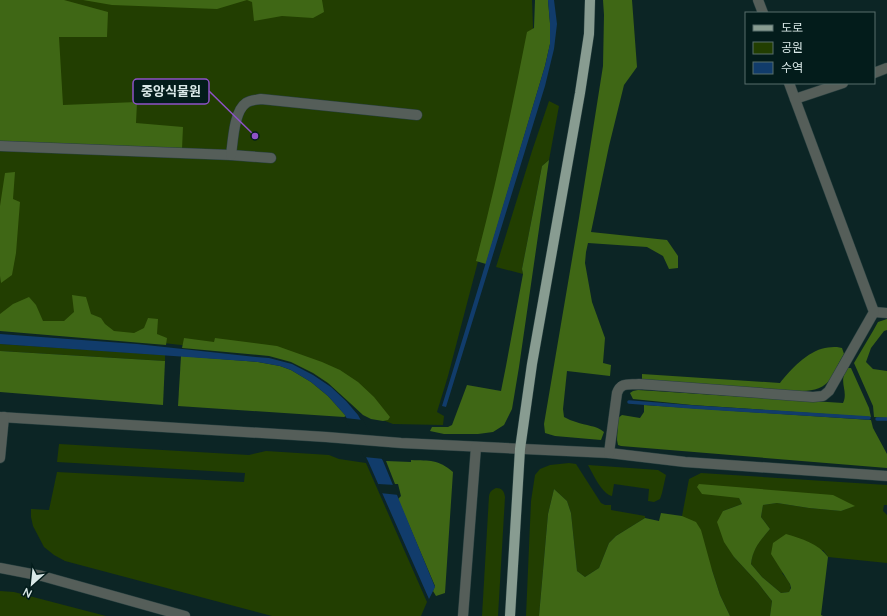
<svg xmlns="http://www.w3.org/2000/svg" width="887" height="616" viewBox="0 0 887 616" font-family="Lato,'Noto Sans KR',sans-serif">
<rect width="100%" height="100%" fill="#0c2525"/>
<g fill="#223e01">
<path d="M0,0H532L533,27L532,45L487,227L448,376L437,412L444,416L443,425L393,424L367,414L353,402L313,371L291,361L269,355L119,338L0,329Z"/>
<path d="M549,101L559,106L549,160L542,166L522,269L523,274L496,267L532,151Z"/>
<path d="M0,344L165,355V361L0,351Z"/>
<path d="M59,444L249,455L266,451L329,455L339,459L366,463L427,602L421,616H272L65,561L54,555L44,547L33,526L31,517V509L49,510L57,472L244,482L245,473L57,462Z"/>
<path d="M569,463L576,464L601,503L605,505H611V510L645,516V518L616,536L609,543L599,568L585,577L577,571L571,513L567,501L554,489L548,514L539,616H526L531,501L535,475L540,469L550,465Z"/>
<path d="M588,465L658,470L666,475L662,493L660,499L654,502L648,501L649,489L614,484L612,496C602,494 593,474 588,465Z"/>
<path d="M701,473L887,485V505H884L883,511L887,515V563L828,557L823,550L782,573C787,579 793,584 789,592L781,593L762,577L751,564C753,547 760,541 770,529L761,517L763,505L777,503L809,508L841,511L854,506L724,497L739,498L742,504L723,511L734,557L758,583L772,601L770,616H730L720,595L712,570L682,516L689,479Z"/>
<path d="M496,488C502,488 504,491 505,497L498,616H482L489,496C490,491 492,490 496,488Z"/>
<path d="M0,591L14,592L106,616H0Z"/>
</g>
<g fill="#3f6715">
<path d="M0,0H64L108,12L107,37H59L63,105L137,102L136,123L183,127L182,149L0,141Z"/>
<path d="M83,0H322L324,12L313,18L282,16L254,21L252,2L247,0L217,9L112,5Z"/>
<path d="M535,0H548L550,23V44L545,66L486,264L476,261C496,185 512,109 527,32L534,28Z"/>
<path d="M603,0H632L637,67L624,85L609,146L591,232L667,240L678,256V268L669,269L663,256L647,247L588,243L586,252L585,263L592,302L605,338L603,363L611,365L610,376L567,371L563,409L564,417C568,419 572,421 576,422C586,426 596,425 604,432L601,440L555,436L545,433L544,424L579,218L603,66L604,15Z"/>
<path d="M549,160L519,367L512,409L504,425L493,432L478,434H444L430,431L432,427H448L452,425L467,385L501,391L506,366L523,274L522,269L542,166Z"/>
<path d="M15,172L13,199L20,202L16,253L12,275L1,283L0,276V206L5,173Z"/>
<path d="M72,295L86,297L91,314L101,318L105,324L114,331L134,333L144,328L148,318L158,319L157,334L167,338L166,345L0,331V314L13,304L29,297L36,305L43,321H64L74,312Z"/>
<path d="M887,319V330L884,331L871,348L866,362L873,369L887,371V418L874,417L873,406L854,363L873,331L878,322Z"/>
<path d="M184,338L214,342L215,338L277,346L322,362L340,370L358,382L374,397L390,417L388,420L383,421L371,419L363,415L350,403L328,383L313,373L291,362L269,356L182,348Z"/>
<path d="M837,347L842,348L844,354C840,360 833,376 829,381C818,393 802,391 787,391L642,380V374L780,383C790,370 808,351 825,348C829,347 833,347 837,347Z"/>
<path d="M0,351L165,361L163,405L0,392Z"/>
<path d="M181,356L258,362L280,366L291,370L311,382L328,396L346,416L344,417L178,406Z"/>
<path d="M848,368H851L869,408L871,417L692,405L633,399L630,393L633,391L638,390L843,403C849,390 837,382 848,368Z"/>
<path d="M644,405L871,420L873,428L887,454V468L621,446L618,445L617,440L618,418L622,415L640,418L644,412Z"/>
<path d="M411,460C430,461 438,459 453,472L445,593L436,596L433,591L435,586L398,499L401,496L398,484H395L386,461L411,462Z"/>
<path d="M699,484L833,495L855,506L841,511L809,508L777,503L763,505L761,517L770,529C760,541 753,548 751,564L762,577L781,593L789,592L791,588L790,584L771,554L773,543L786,534C802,539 818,543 828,557L821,615L823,616H770L772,601L758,583L734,557L724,542L717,522L723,511L742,504L739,498L702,494L697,487Z"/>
<path d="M554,489L567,501L571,513L577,571L585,577L599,568L609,543L616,536L645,518L659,521L661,513L682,516L696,522L701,530L712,570L720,595L730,616H539L548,514Z"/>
</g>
<g fill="#113c6b">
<path d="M548,0H554L557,24L554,49L545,86L446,407L442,406L477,292L545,66L550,44V23Z"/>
<path d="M0,334L137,344L256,357L269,358L292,364L313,375L331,387L346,401L358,415L383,461L435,587L429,599L368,461L345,415L328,396L311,382L291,370L280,366L258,362L0,344Z"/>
</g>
<g fill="#0c2525">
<path d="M345,418L363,420L384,459L364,457Z"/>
<path d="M378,484L395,485L399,495L380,493Z"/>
</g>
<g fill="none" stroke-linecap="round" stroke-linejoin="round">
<g stroke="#113c6b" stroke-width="3.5">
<path d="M629,402L693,407L869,418"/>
<path d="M877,419H887"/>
</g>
<defs>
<g id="minor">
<path d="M758,0L763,13"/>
<path d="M874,73L887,68"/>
<path d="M795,99L843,83"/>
<path d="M0,146L231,155L271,158"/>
<path d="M231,155C233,141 234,111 246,103C250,100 256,100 261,99L417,115"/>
<path d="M874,312L887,313"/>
<path d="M0,417L326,437L401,443L609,453L685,462L887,476"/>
<path d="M609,453L617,393C621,382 628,385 639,384L813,397L823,396L829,391L874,312L789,83"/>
<path d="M0,458L4,417"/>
<path d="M463,616L476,447"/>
</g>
<path id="tertiary" d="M0,568L42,576L185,616"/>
<path id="primary" d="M510,616L520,449L532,364L580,93L589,34L590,0"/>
</defs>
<use href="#minor" stroke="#294040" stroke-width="11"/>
<use href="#tertiary" stroke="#294040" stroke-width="11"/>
<use href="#primary" stroke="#294040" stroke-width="11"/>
<use href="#minor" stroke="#555e59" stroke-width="10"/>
<use href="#tertiary" stroke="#555e59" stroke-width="10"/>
<use href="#primary" stroke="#889c91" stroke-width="10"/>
</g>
<path fill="none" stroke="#8e52c7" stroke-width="1.5" d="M255 136L209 91"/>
<circle fill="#8e52c7" stroke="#031c1b" stroke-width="1.5" cx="255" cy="136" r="4"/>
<rect fill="#031c1b" stroke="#8e52c7" stroke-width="1.5" x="133" y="79" width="76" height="25" rx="4"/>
<g font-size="13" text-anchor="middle" font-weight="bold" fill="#dae9e8">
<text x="171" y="96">중앙식물원</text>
</g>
<rect x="745" y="12" width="130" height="72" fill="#031c1b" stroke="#596e6d"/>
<rect x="753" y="25" width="20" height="6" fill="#889c91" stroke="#596e6d"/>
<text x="781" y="32" font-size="12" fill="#dae9e8">도로</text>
<rect x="753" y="42" width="20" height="12" fill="#223e01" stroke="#596e6d"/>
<text x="781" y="52" font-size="12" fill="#dae9e8">공원</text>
<rect x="753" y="62" width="20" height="12" fill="#113c6b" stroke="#596e6d"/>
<text x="781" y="72" font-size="12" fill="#dae9e8">수역</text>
<g transform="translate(32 584) rotate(207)" stroke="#031c1b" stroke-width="3" paint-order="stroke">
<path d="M0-3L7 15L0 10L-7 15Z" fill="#dae9e8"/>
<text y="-6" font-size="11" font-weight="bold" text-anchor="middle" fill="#dae9e8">N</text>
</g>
</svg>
